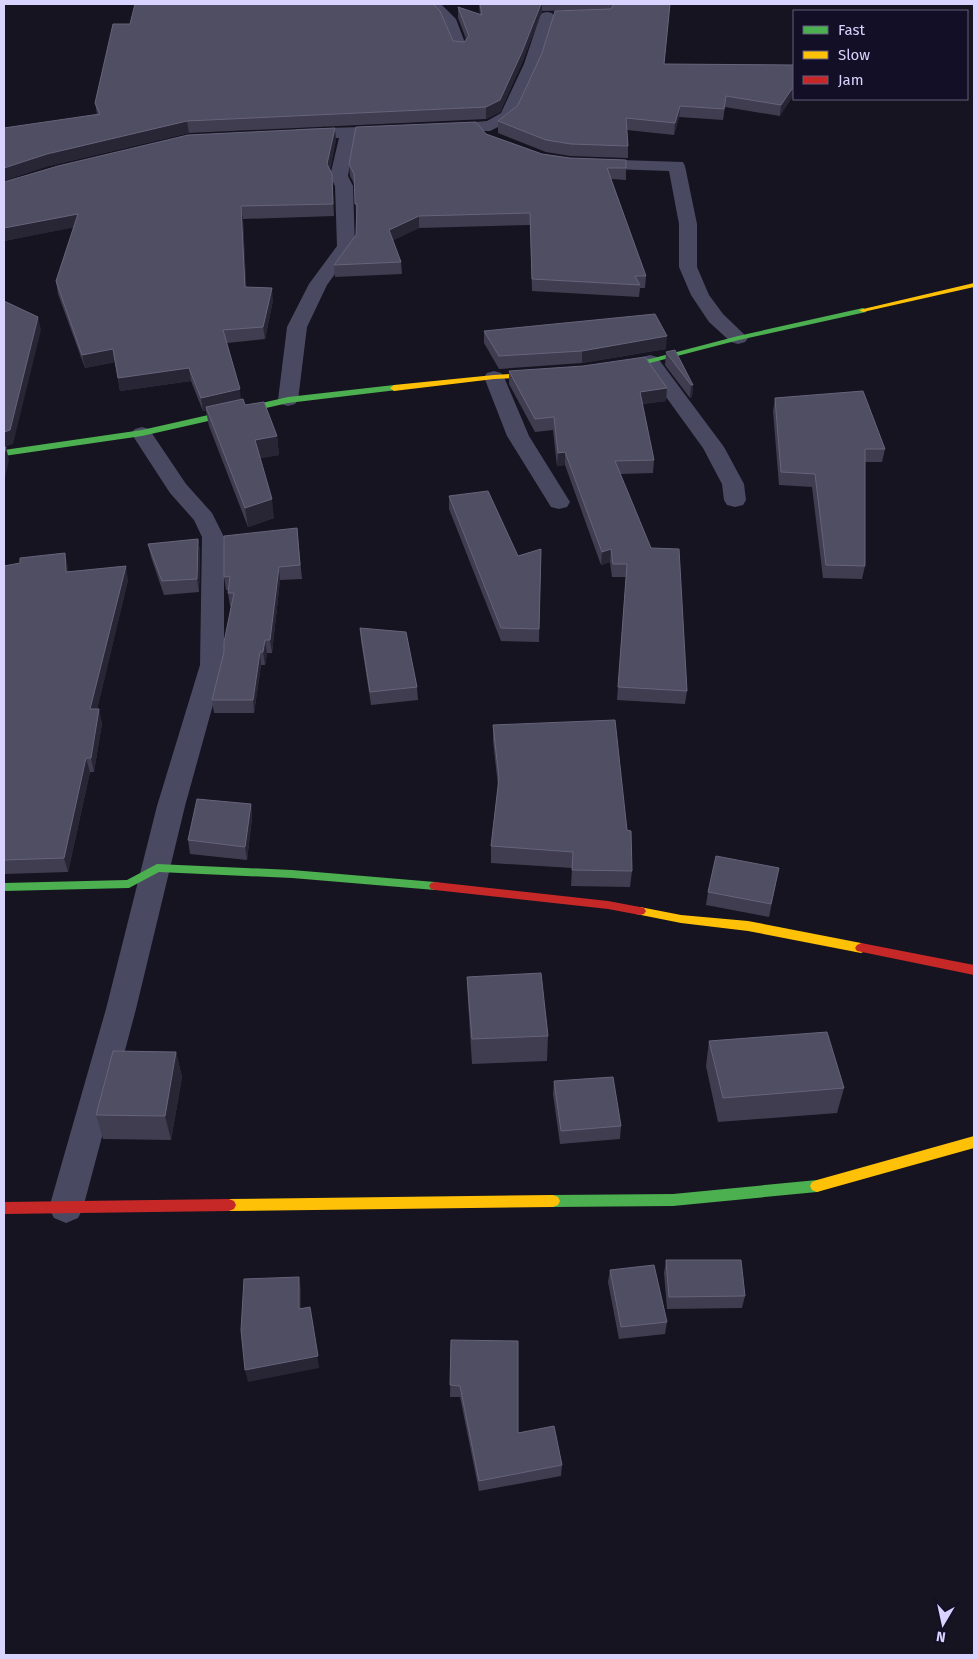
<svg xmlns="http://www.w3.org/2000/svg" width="978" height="1659" viewBox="0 0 978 1659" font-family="'Fira Sans',sans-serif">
<rect width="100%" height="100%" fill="#161421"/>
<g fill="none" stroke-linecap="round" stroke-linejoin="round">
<g fill="#4a4962" fill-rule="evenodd">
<path d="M426,4H441L456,19L467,48L464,51H454L442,21Z"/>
<path d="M547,12L552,13L554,16L540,64L514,119L490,131H437L435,128L437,125L487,121L501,113L524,64L540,16L542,13Z"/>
<path d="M392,126L398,128L400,131L398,134L356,137L354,140L348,176L353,186L355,246L327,285L307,327L298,400L295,404L288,406L281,404L278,400L287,327L309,284L337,246L335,186L330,176L339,138L298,139L292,137L290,134L292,131L298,129Z"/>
<path d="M589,159L683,162L685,166L697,224V267L709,295L723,314L748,338L745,342L738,344L731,342L709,322L691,295L679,267V224L669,171L583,168L581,164L583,160Z"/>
<path d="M650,355L657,357L724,447L744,484L746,500L743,505L735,507L727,505L724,500L722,484L703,448L640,361L643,357Z"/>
<path d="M494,371L501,373L504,377L529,436L570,502L567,507L559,509L551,507L507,436L484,377L487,373Z"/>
<path d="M142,427L149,429L186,484L212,513L224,537V665L185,806L136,1009L83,1208L78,1218L66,1223L54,1218L49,1208L106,1009L157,806L200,665L202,537L194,520L170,493L131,433L135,429Z"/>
</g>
<g fill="#4caf50" fill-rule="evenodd">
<path d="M863,308L867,310L866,312L739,340L650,363L611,369L607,367L611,365L650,359L738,336Z"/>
<path d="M394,385L397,386V390L288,403L142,436L4,456V450L142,430L288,397Z"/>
<path d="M157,864L292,870L435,882L439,883L441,886L439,889L435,890L292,878L159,872L129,888L4,891V883L127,880Z"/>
<path d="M817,1180L822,1182L824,1186L822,1190L817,1192L673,1206L553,1207L548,1205L546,1201L548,1197L553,1195L673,1194Z"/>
</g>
<g fill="#ffc107" fill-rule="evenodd">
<path d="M974,283V287L863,312L859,310Z"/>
<path d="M546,372H549V376L494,379L394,391L390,388L394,385L494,375Z"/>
<path d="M640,907L681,915L748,921L861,943L865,945L867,948L865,951L861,953L748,931L681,923L636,914L634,911L636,908Z"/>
<path d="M974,1136V1148L817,1192L812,1190L810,1186L812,1182L817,1180Z"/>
<path d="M553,1195L558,1197L560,1201L558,1205L553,1207L229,1211L224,1209L222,1205L224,1201L229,1199Z"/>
</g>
<g fill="#c62828" fill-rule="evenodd">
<path d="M435,882L608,901L640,907L644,908L646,911L644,914L640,915L608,909L435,890L431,889L429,886L431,883Z"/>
<path d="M861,943L974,965V975L857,951L855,948L857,945Z"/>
<path d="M229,1199L234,1201L236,1205L234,1209L229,1211L4,1214V1202Z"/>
</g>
</g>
<g fill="#403d50">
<path d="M479,4H670L664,64L794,65L780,116L725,107L723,120L679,117L674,135L627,130L628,146V158L570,156L546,152L498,133V121L518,105L591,10L542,11L522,63L500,112L486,119L189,133L49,166L97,114L95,103L453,41L464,42L466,39L458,18V7L480,15Z"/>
<path d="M486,134L542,154L626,168V180L611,179L646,276L645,288H640L639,297L532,291L530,225L419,228L393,240L401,262L402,274L335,277L334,265L356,235L357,215H356L355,185L350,176L349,164Z"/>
<path d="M336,140L330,169L332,174L334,216L243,219L246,287L273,300L265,339L227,343L241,400L245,405L277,436L279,455L260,458L274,518L248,527L209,426L206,411H203L191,381L120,391L115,362L85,368L58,294L56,281L74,227L4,241V182Z"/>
<path d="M484,331L666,349L582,363L499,369L484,343Z"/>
<path d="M666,352L693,385L692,397L690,398L665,365Z"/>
<path d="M509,371L667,388L666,401L642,404L654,460L653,473L620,474L687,691L685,704L617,700L626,577H612L610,562L601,565L565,465L557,466L553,430L535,432L509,384Z"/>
<path d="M775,398L885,449L882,462H865V566L862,579L823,578L812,487L779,485L773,411Z"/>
<path d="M449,496L518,556L541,549L539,642L501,641L449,509Z"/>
<path d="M297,528L302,579L280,580L272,653H267L265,665H261L254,713H214L212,700L224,652L231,606H230L228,593V590H226L224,577Z"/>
<path d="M198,539L200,552L199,592L164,595L151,557L148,544Z"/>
<path d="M4,566L68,567V572L128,580L97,709L102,723L94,772H90L68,872L4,874Z"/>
<path d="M360,628L417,687L418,700L371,705L361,641Z"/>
<path d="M493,725L632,871L630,887L571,886L572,868L491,863V846L498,786L493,741Z"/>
<path d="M251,804L252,818L247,860L190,854L188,840Z"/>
<path d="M779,868L769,917L706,905L708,892Z"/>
<path d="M467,977L548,1036L547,1061L472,1064L468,1002Z"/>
<path d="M709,1041L844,1088L837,1113L718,1122L706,1066Z"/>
<path d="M176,1052L182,1077L171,1140L103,1139L96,1115Z"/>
<path d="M554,1081L621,1126L620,1139L560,1144L553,1094Z"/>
<path d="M666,1260L745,1296L742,1308L667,1309L664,1273Z"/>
<path d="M610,1270L667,1322L665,1334L619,1339L608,1282Z"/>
<path d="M451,1340L518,1433L562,1465L561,1476L479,1491L460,1397H450Z"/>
</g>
<g fill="#282635">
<path d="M541,4H542V11L522,63L500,112L486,119V107Z"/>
<path d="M794,86V95L780,116L781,105Z"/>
<path d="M680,106L679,117L674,135L675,123Z"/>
<path d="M187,121L189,133L49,166L4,181V168L47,154Z"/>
<path d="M335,128L336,140L328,176L327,164Z"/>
<path d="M241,206L243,219L247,300L245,287Z"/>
<path d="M78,214L81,226L4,241V228Z"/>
<path d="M419,216V228L390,242L389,230Z"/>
<path d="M272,288L273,300L265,339L263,327Z"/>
<path d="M38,317L41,330L13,444L4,447V432Z"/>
<path d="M667,336L666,349L582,363V351Z"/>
<path d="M113,349L115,362L85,368L82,355Z"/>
<path d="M189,368L191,381L120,391L118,378Z"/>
<path d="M691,385H693L692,397L690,398Z"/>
<path d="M667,388L666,401L639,404L640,392Z"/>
<path d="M240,389L241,403L206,407V411H203L201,398Z"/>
<path d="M277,436L279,455L257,459L255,440Z"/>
<path d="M6,447L9,460L4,482V455Z"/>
<path d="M565,452V465L557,466L558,453Z"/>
<path d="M272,499L274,518L248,527L245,508Z"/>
<path d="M198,539L200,552L199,592L197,579Z"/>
<path d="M611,549L610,562L601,565L602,552Z"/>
<path d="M65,553L68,567L69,586L66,572Z"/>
<path d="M126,566L128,580L94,723L90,709Z"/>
<path d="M279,567L280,580L272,653L270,640Z"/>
<path d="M265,640L267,653L265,665L263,652Z"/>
<path d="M260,652L261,665L254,713L253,700Z"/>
<path d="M99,709L102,723L94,772L91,758Z"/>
<path d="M86,758L90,772L68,872L64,858Z"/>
<path d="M251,804L252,818L247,860L245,847Z"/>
<path d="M176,1052L182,1077L171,1140L165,1116Z"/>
<path d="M299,1277L301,1289V1321L299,1309Z"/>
<path d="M310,1307L319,1368L248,1382L245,1370Z"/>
</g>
<g fill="#504e63" stroke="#66637b">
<path d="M135,4H433L440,11L453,41L464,42L469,36L458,7L482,15L480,4H541L522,52L500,100L486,107L187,121L47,154L4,168V128L100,114L95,103L113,24H130Z"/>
<path d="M614,4H670L664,64L794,65V86L781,105L726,96L724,109L680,106L675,123L626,118L628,146L571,144L546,140L498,121L518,105L542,53L555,11L611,9Z"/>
<path d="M476,122L486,134L542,154L570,158L626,160V168H607L646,276H635L640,285L532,279L530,213L419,216L389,230L401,262L334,265L356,235L357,204H355L354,174L349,164L356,127Z"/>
<path d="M335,128L327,164L332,174L333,204L241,206L245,287L272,288L263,327L223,330L240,389L201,398L189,368L118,378L113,349L82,355L56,281L78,214L4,228V182L58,166L188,135Z"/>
<path d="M4,301L38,317L10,430L4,432Z"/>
<path d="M655,314L667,336L582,351L499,356L484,331Z"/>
<path d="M675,350L693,385H691L666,352Z"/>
<path d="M645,357L667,388L640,392L654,460L615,461L651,548L679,549L687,691L618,687L627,564H613L611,549L602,552L565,452L558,453L554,417L535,419L509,371L583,366Z"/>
<path d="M863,391L885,449H865V566L826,565L815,474L781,472L775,398Z"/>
<path d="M243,399L245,405L264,402L277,436L255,440L272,499L245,508L206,407Z"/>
<path d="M4,447H6L4,455Z"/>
<path d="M488,491L518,556L541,549L539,629L501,628L449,496Z"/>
<path d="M297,528L300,565L279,567L270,640H265L263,652H260L253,700H212L224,652V642L234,593H228L230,576L224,577V536Z"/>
<path d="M198,539L197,579L162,581L148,544Z"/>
<path d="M65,553L66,572L126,566L90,709H99L91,758H86L64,858L4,860V566L20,563V558Z"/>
<path d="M360,628L406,632L417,687L370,692Z"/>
<path d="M615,720L627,830L631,831L632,871L572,870L573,852L491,846L499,778L493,725Z"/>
<path d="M197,799L251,804L245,847L188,840Z"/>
<path d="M716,856L779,868L771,904L708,892Z"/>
<path d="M541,973L548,1036L472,1039L467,977Z"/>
<path d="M827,1032L844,1088L723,1098L709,1041Z"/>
<path d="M113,1051L176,1052L165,1116L96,1115Z"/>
<path d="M613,1077L621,1126L561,1131L554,1081Z"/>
<path d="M666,1260H741L745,1296L669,1297Z"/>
<path d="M654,1265L667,1322L621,1327L610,1270Z"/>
<path d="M299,1277V1309L310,1307L318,1356L245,1370L241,1330L244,1279Z"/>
<path d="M451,1340L518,1341V1433L554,1426L562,1465L479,1481L460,1386L450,1385Z"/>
</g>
<rect width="978" height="1659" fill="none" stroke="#d9d4ff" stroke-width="10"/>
<rect x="793" y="10" width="175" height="90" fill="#130f26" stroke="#625e7d"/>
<rect x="803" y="26" width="25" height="8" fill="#4caf50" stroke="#625e7d"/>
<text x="838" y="35" font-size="15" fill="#d9d4ff">Fast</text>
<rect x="803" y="51" width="25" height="8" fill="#ffc107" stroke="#625e7d"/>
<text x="838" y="60" font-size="15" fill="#d9d4ff">Slow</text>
<rect x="803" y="76" width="25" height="8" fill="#c62828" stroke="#625e7d"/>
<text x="838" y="85" font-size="15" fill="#d9d4ff">Jam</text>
<g transform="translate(943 1624) rotate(189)" stroke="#130f26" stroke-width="4" paint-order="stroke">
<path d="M0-4L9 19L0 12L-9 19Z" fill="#d9d4ff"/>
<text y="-8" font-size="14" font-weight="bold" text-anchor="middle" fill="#d9d4ff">N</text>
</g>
</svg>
